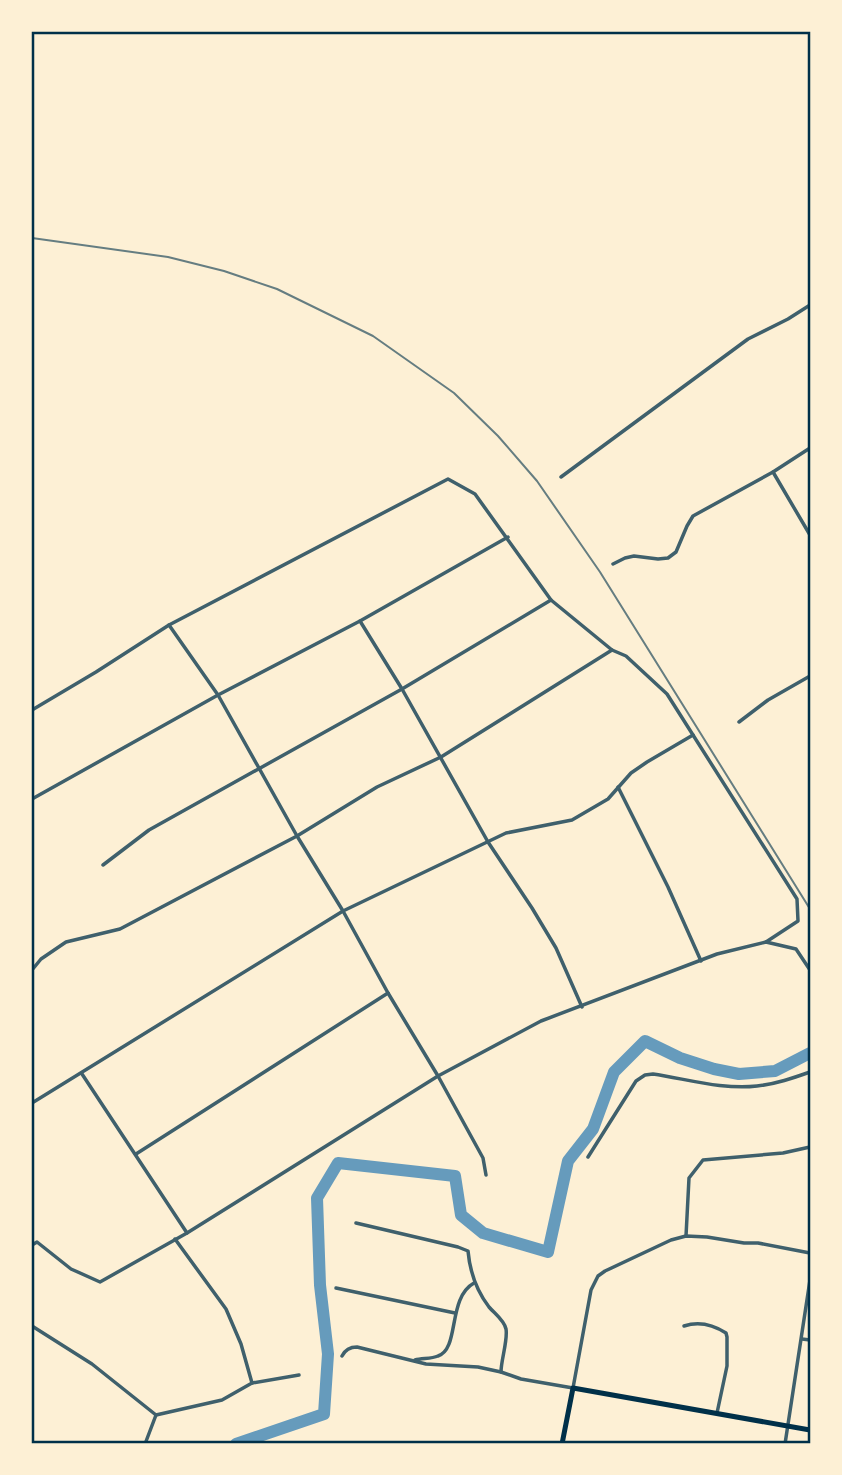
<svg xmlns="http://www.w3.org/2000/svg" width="842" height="1475" viewBox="0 0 842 1475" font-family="Spectral,serif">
<rect width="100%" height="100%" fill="#fdf0d5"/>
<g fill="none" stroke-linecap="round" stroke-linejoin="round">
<path stroke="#669bbc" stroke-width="12" d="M236,1444L324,1414L328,1354L320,1285L317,1198L338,1163L455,1176L461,1215L483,1233L548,1252L568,1161L593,1129L614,1072L645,1041L680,1058L714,1069L739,1074L775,1071L810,1053"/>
<g stroke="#3f606c" stroke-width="3.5">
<path d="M773,472L810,535"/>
<path d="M561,477L748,339L788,319L810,305"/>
<path d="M613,564L625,558L634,556L658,559L668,558L676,552L687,526L693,516L773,472L810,448"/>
<path d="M360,621L402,689L488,842L532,908L556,948L582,1007"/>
<path d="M169,625L218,695L297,836L343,911L388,993L438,1076L483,1158L486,1175"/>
<path d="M32,710L96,672L169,625L448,479L475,494L551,600L612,650L626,656L667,694L797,899L798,921L766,942"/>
<path d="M739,722L768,700L810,676"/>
<path d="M618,787L668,887L701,961"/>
<path d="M32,799L218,695L360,621L508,537"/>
<path d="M103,865L149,830L402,689L551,600"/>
<path d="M32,970L41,959L66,942L120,929L297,836L377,787L441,757L612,650"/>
<path d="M82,1074L187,1233"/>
<path d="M32,1103L343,911L506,833L572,820L608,799L631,773L647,762L693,735"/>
<path d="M136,1154L388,993"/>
<path d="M588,1157L636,1081L645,1075L653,1074C687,1079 723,1090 757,1086C776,1084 793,1078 810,1072"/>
<path d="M356,1223L458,1247L468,1251C470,1273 476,1290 489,1307C495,1314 504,1320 506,1329C508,1340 501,1360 501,1372"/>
<path d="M686,1236L689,1178L703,1160L783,1153L810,1147"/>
<path d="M175,1239L226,1309L241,1344L252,1383"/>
<path d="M32,1245L37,1242L71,1269L100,1282L187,1233L438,1076L541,1021L717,954L766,942L796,949L810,970"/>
<path d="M336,1288L455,1313"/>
<path d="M32,1326L92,1364L156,1415L145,1444"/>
<path d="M684,1326C699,1321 712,1324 726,1333L727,1337V1366L717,1413"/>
<path d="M802,1339L810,1340"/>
<path d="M342,1356C345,1350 350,1347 357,1347L426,1364L478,1367L501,1372L521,1379L573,1388L591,1290L598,1276L605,1271L671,1240L686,1236L707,1237L744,1243H758L810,1253"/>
<path d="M415,1360C422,1358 431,1359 438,1356C460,1349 447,1298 474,1283"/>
<path d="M156,1415L222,1400L252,1383L299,1375"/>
<path d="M785,1444L810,1280"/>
</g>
<path stroke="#003049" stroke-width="5" d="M562,1444L573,1388L810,1430"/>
<path stroke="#657d81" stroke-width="2" d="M32,238L168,257L224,271L277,289L373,336L454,393L498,436L537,481L600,572L810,909"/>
</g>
<rect width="842" height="1475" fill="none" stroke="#fdf0d5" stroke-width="66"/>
<rect x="33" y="33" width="776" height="1409" fill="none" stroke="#003049" stroke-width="2.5"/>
</svg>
